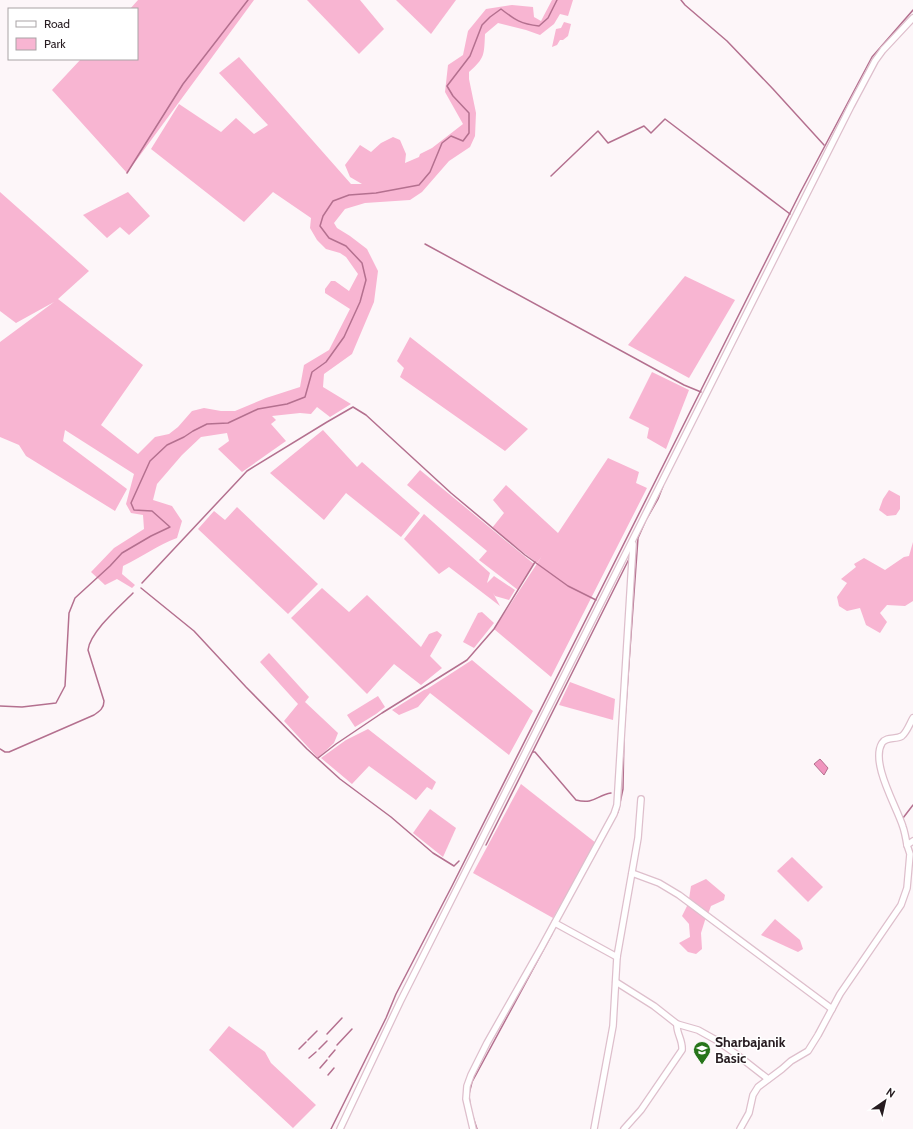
<svg xmlns="http://www.w3.org/2000/svg" width="913" height="1129" viewBox="0 0 913 1129" font-family="Cabin,sans-serif">
<rect width="100%" height="100%" fill="#fdf6f9"/>
<g fill="#f8b5d2">
<path d="M138,0H254L127,173L52,90L81,59H137V9H130Z"/>
<path d="M307,0H360L384,29L359,54Z"/>
<path d="M396,0H456L431,34Z"/>
<path d="M552,0H573L568,16L560,14L554,24L540,35L526,30L498,23L485,34C484,55 485,58 469,72V79L476,113L475,136L470,147L449,161L422,192L410,200L365,203L345,209L334,223L337,228L350,236L367,249L378,271L374,302L352,354L324,374L323,387L351,404L330,417L317,407L311,414L300,413L272,416L276,420L271,424L286,441L242,472L218,449L229,441L227,433L201,437L182,455L157,484L153,500L172,506L182,521L177,538C158,545 142,557 123,566L122,574L135,585L132,588L117,579L105,585L91,572L114,548L144,529L143,515L131,513L126,504L134,474L65,430L63,441L127,489L115,511L26,456L19,445L0,437V342L54,302L16,323L0,311V192L89,271L58,299L143,365L101,425L138,454L155,437L169,434L178,427L192,411L204,408L221,411H235L266,398L300,387L304,365L329,350L350,309L325,293V289L331,281H335L349,291L358,274L346,257L340,253L326,249L317,240L310,228L311,218L273,192L244,222L151,149L179,104L221,132L236,118L254,134L268,125L219,73L239,57L351,184H362L350,177L345,165L360,145L371,152L381,143L393,137L400,140L406,154L405,163L419,157L420,154L432,148L463,124L445,92L448,65L463,55L468,31L486,9L512,5L533,7L534,17L541,21Z"/>
<path d="M564,22L571,24L568,36L563,40H560L557,45L552,47L556,29L561,28Z"/>
<path d="M128,192L150,216L129,235L120,227L107,238L83,215Z"/>
<path d="M685,276L735,300L689,378L628,345Z"/>
<path d="M410,337L528,429L505,451L400,377L404,368L397,361Z"/>
<path d="M652,372L689,390L666,449L647,438L649,428L629,418Z"/>
<path d="M323,430L357,467L362,462L420,513L401,537L346,493L324,520L270,473Z"/>
<path d="M608,458L639,472L636,483L647,488L551,677L494,629L542,556L537,563L492,528L504,513L493,500L506,485L558,533Z"/>
<path d="M420,470L534,564L518,590L479,560L487,551L407,485Z"/>
<path d="M889,490L900,496V509L896,515L887,516L879,510L883,499Z"/>
<path d="M237,507L318,584L288,614L198,529L214,511L225,520Z"/>
<path d="M424,514L490,573L487,583L494,576L515,590L509,600L495,596L493,593L500,606L449,567L439,574L404,539Z"/>
<path d="M913,542V601L905,606L887,605L880,613L887,622L880,633L866,625L860,608L847,611L839,606L837,597L847,583L841,579L856,567L854,564L864,558L885,570L904,557L909,556Z"/>
<path d="M322,588L349,612L367,595L421,647L429,634L437,631L442,635L430,656L442,668L421,685L394,664L367,694L291,618Z"/>
<path d="M482,612L494,623L474,648L463,642L478,613Z"/>
<path d="M269,653L309,697L305,702L338,733L334,743L318,758L284,721L298,704L260,662Z"/>
<path d="M472,660L533,711L509,755L430,693L418,707L399,715L392,710L424,690L427,689Z"/>
<path d="M570,682L615,699L613,720L559,705Z"/>
<path d="M378,696L385,707L376,714L355,727L347,715Z"/>
<path d="M368,729L436,782L432,790L427,787L416,800L369,766L352,784L321,758L346,740Z"/>
<path d="M521,784L596,843L553,918L473,873Z"/>
<path d="M430,809L456,828L443,857L413,833Z"/>
<path d="M792,857L823,887L808,902L777,871Z"/>
<path d="M706,879L725,895L724,900L711,906L708,914L689,899L691,886Z"/>
<path d="M688,904L706,917L701,933L702,949L696,954L688,952L679,943L690,937L689,924L682,916Z"/>
<path d="M775,919L800,940L803,949L798,952L761,935Z"/>
<path d="M229,1026L265,1052L271,1063L316,1105L293,1128L209,1050Z"/>
</g>
<path fill="#f094be" stroke="#b4708f" d="M820,759L828,768L824,775L814,764Z"/>
<g fill="none" stroke-linecap="round" stroke-linejoin="round">
<g stroke="#b4708f" stroke-width="1.5">
<path d="M681,0L685,5L727,41L773,89L824,145"/>
<path d="M127,173L183,84L248,0"/>
<path d="M551,176L598,131L608,143L644,126L651,133L665,119L790,214"/>
<path d="M425,244L684,385L701,392"/>
<path d="M142,583L247,471L327,422L353,407L366,415L451,493L525,555L568,586L596,600"/>
<path d="M141,588L194,631L246,687L307,749L340,779L391,817L433,853L454,866L459,861"/>
<path d="M0,706L22,707L56,703L65,686L69,613L75,598L110,566L122,553L151,536L170,527L152,511L134,510L131,503L150,461L167,445L184,437L193,431L207,424L228,423L258,409L287,404L305,397L312,372L326,362L344,337L360,302L366,280L362,263L346,246L329,238L320,226L323,216L333,201L349,195L376,193L419,185L430,172L442,143L451,136L463,141L469,133V113L453,96L447,86L470,56L482,25L490,17L501,9C515,20 521,24 539,26L548,18L557,0"/>
<path d="M0,749L5,752H9L94,715C100,711 104,708 104,701L88,650C90,632 120,606 133,593"/>
<path d="M533,752H535L576,800C594,805 597,795 611,793"/>
<path d="M318,758L336,744L382,713L467,660L494,629L535,562"/>
<path d="M903,818L913,805"/>
<path d="M486,845L630,557"/>
<path d="M587,869L618,812L623,789L624,732L638,538L646,520L658,499L663,486"/>
<path d="M327,1034L342,1018"/>
<path d="M308,1040L317,1031"/>
<path d="M337,1045L352,1029"/>
<path d="M299,1049L306,1042"/>
<path d="M319,1049L327,1041"/>
<path d="M329,1057L335,1050"/>
<path d="M309,1058L316,1052"/>
<path d="M320,1068L327,1060"/>
<path d="M328,1075L334,1068"/>
<path d="M470,1106L469,1094L472,1082L552,934"/>
<path d="M473,1117L477,1129"/>
<path d="M331,1129L386,1018L396,994L452,886L800,193L872,57L913,10"/>
</g>
<defs>
<g id="minor">
<path d="M907,845C906,839 905,833 903,827C897,807 870,763 882,743C887,736 895,740 902,736C907,732 910,723 913,718"/>
<path d="M632,873L659,883L679,895L832,1009"/>
<path d="M555,923L617,957"/>
<path d="M616,982L654,1006L677,1024L698,1030L716,1040L736,1054L768,1079"/>
<path d="M340,1129L400,1002L851,106L875,61L883,50L913,18"/>
<path d="M473,1129L466,1099L467,1086L471,1075L487,1043L541,948L614,814L617,805L633,544"/>
<path d="M594,1129L613,1026L617,957L638,838L641,799"/>
<path d="M624,1129L641,1110L682,1050C683,1040 676,1033 677,1024"/>
<path d="M740,1129L749,1113L753,1095L758,1087L782,1069L791,1061L808,1051L818,1035L840,994L901,905L907,888L910,854L907,845L913,841"/>
</g>
</defs>
<use href="#minor" stroke="#debfcc" stroke-width="8"/>
<use href="#minor" stroke="#fff" stroke-width="5.5"/>
</g>
<defs>
<symbol id="school-pin" viewBox="-11 -11 22 30"><path d="M0 17L-7.5 6A9.5 9.5 0 1 1 7.5 6Z" fill="#27741a" stroke="#fff"/><path d="M0-5L7-2L0 1L-7-2ZM-4 1L0 2.5L4 1V4Q0 6-4 4Z" fill="#fff"/></symbol>
</defs>
<g fill-rule="evenodd">
<use href="#school-pin" x="692" y="1040" width="20" height="27"/>
</g>
<g text-anchor="middle" stroke-width="3" stroke-linejoin="round" paint-order="stroke">
<g font-size="14" font-weight="bold" fill="#271c21" stroke="#fff" text-anchor="start">
<text x="715" y="1047">Sharbajanik<tspan x="715" dy="16">Basic</tspan></text>
</g>
</g>
<rect x="8" y="8" width="130" height="52" fill="#ffffff" stroke="#a9a4a6"/>
<rect x="16" y="21" width="20" height="6" fill="#ffffff" stroke="#a9a4a6"/>
<text x="44" y="28" font-size="12" fill="#271c21">Road</text>
<rect x="16" y="38" width="20" height="12" fill="#f8b5d2" stroke="#a9a4a6"/>
<text x="44" y="48" font-size="12" fill="#271c21">Park</text>
<g transform="translate(885 1101) rotate(34)" stroke="#ffffff" stroke-width="3" paint-order="stroke">
<path d="M0-3L7 15L0 10L-7 15Z" fill="#271c21"/>
<text y="-6" font-size="11" font-weight="bold" text-anchor="middle" fill="#271c21">N</text>
</g>
</svg>
